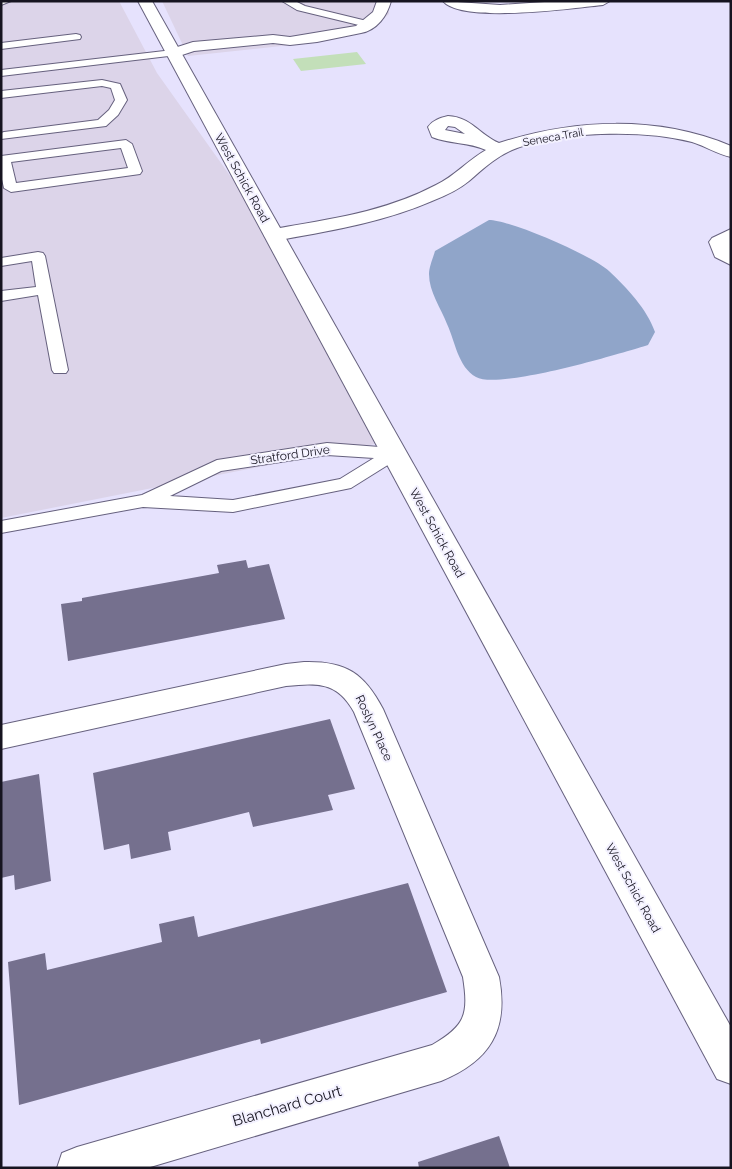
<svg xmlns="http://www.w3.org/2000/svg" width="732" height="1169" viewBox="0 0 732 1169" font-family="Raleway,sans-serif">
<rect width="100%" height="100%" fill="#e6e2fd"/>
<g fill="#dcd4e9">
<path d="M1,1H119L157,73L253,208L380,443L1,518Z"/>
<path d="M162,1H389V14L372,29L318,42L188,56Z"/>
</g>
<path fill="#c3dfb9" d="M357,52L366,64L301,71L293,59Z"/>
<path fill="#90a5c9" d="M489,220C511,220 593,256 609,271C627,288 647,309 655,332L648,345C619,354 499,390 476,377C458,367 455,341 447,324C441,308 429,292 429,274C429,267 433,258 435,251Z"/>
<g fill="#75708e">
<path d="M246,560L248,568L269,564L285,619L68,661L61,604L82,601V598L219,573L217,565Z"/>
<path d="M330,719L355,789L328,795L333,810L253,827L249,812L168,832L171,850L131,859L129,844L104,850L93,773Z"/>
<path d="M39,774L51,881L15,890L14,875L1,878V782Z"/>
<path d="M408,883L447,992L261,1044L260,1039L19,1105L8,962L45,953L47,970L162,942L159,924L194,916L198,937Z"/>
<path d="M499,1136L510,1168H419L418,1162Z"/>
</g>
<g fill="none" stroke-linecap="round" stroke-linejoin="round">
<defs>
<g id="lane">
<path d="M1,1H11L1,5Z"/>
<path d="M282,1H295L305,6L371,22L372,24L367,27L297,10Z"/>
<path d="M76,34L80,35L81,37L80,39L1,49V43Z"/>
<path d="M173,50L177,51L179,53L177,55L1,76V70Z"/>
<path d="M102,80L120,84L127,100L118,115L106,126L1,139V133L4,132L98,120L109,110L115,100L111,88L102,86L1,98V91Z"/>
<path d="M126,140L132,144L142,171L140,174L11,192L4,188L1,175V156ZM121,148L128,168L16,183L11,162Z"/>
<path d="M38,252L43,253L45,256L68,370L66,373H54L52,370L38,295L1,301V291L36,287L32,261L1,266V258Z"/>
<path d="M327,443L393,448L399,450L402,454L399,458L351,488L233,512L143,507L1,533V521L142,495L217,460ZM327,455L374,458L340,479L233,500L170,496L221,471Z"/>
</g>
<g id="street">
<path d="M377,1H391C387,16 377,30 361,33L317,42L290,45L273,43L194,51L173,58L168,56L165,53L168,50L193,42L273,35L290,37L356,26L373,12Z"/>
<path d="M443,1L500,5L559,1H610L603,5C574,8 462,24 443,1Z"/>
<path d="M448,116C471,117 480,135 499,143C573,119 658,115 731,146V157C717,154 705,146 692,142C643,129 558,131 512,150C494,158 483,169 469,181C458,190 445,196 432,201C381,223 328,231 274,241L267,239L264,235L267,231L274,229C330,219 385,212 436,185C455,176 468,160 486,150C469,142 449,144 432,137L428,127C433,120 440,118 448,116ZM448,126L455,127L465,134L445,130Z"/>
<path d="M731,229V265L715,257L709,242L712,238Z"/>
<path d="M304,662C346,661 364,673 383,709L499,977C509,1030 490,1061 441,1081L147,1168H57L62,1153L77,1147L432,1045C465,1026 469,1015 463,977L354,712C337,681 317,683 286,686L1,749V725L286,664Z"/>
</g>
<path id="secondary" d="M138,1H152L731,1027V1084L717,1079Z"/>
</defs>
<use href="#lane" stroke="#66617e" stroke-width="2"/>
<use href="#street" stroke="#66617e" stroke-width="2"/>
<use href="#secondary" stroke="#66617e" stroke-width="2"/>
<use href="#lane" fill="#fff" fill-rule="evenodd"/>
<use href="#street" fill="#fff" fill-rule="evenodd"/>
<use href="#secondary" fill="#fff" fill-rule="evenodd"/>
</g>
<g text-anchor="middle" stroke-width="4" stroke-linejoin="round" paint-order="stroke">
<g font-size="11" fill="#161420" stroke="#f3f1ff">
<text transform="translate(553 137) rotate(-10)" y="4">Seneca Trail</text>
</g>
<g font-size="12" fill="#161420" stroke="#f3f1ff">
<text transform="translate(242 178) rotate(61)" y="4">West Schick Road</text>
<text transform="translate(290 455) rotate(-8)" y="4">Stratford Drive</text>
<text transform="translate(437 533) rotate(61)" y="4">West Schick Road</text>
<text transform="translate(374 728) rotate(65)" y="4">Roslyn Place</text>
<text transform="translate(633 888) rotate(61)" y="4">West Schick Road</text>
</g>
<g font-size="15" fill="#161420" stroke="#f3f1ff">
<text transform="translate(287 1106) rotate(-16)" y="5">Blanchard Court</text>
</g>
</g>
<rect width="732" height="1169" fill="none" stroke="#161420" stroke-width="5"/>
</svg>
